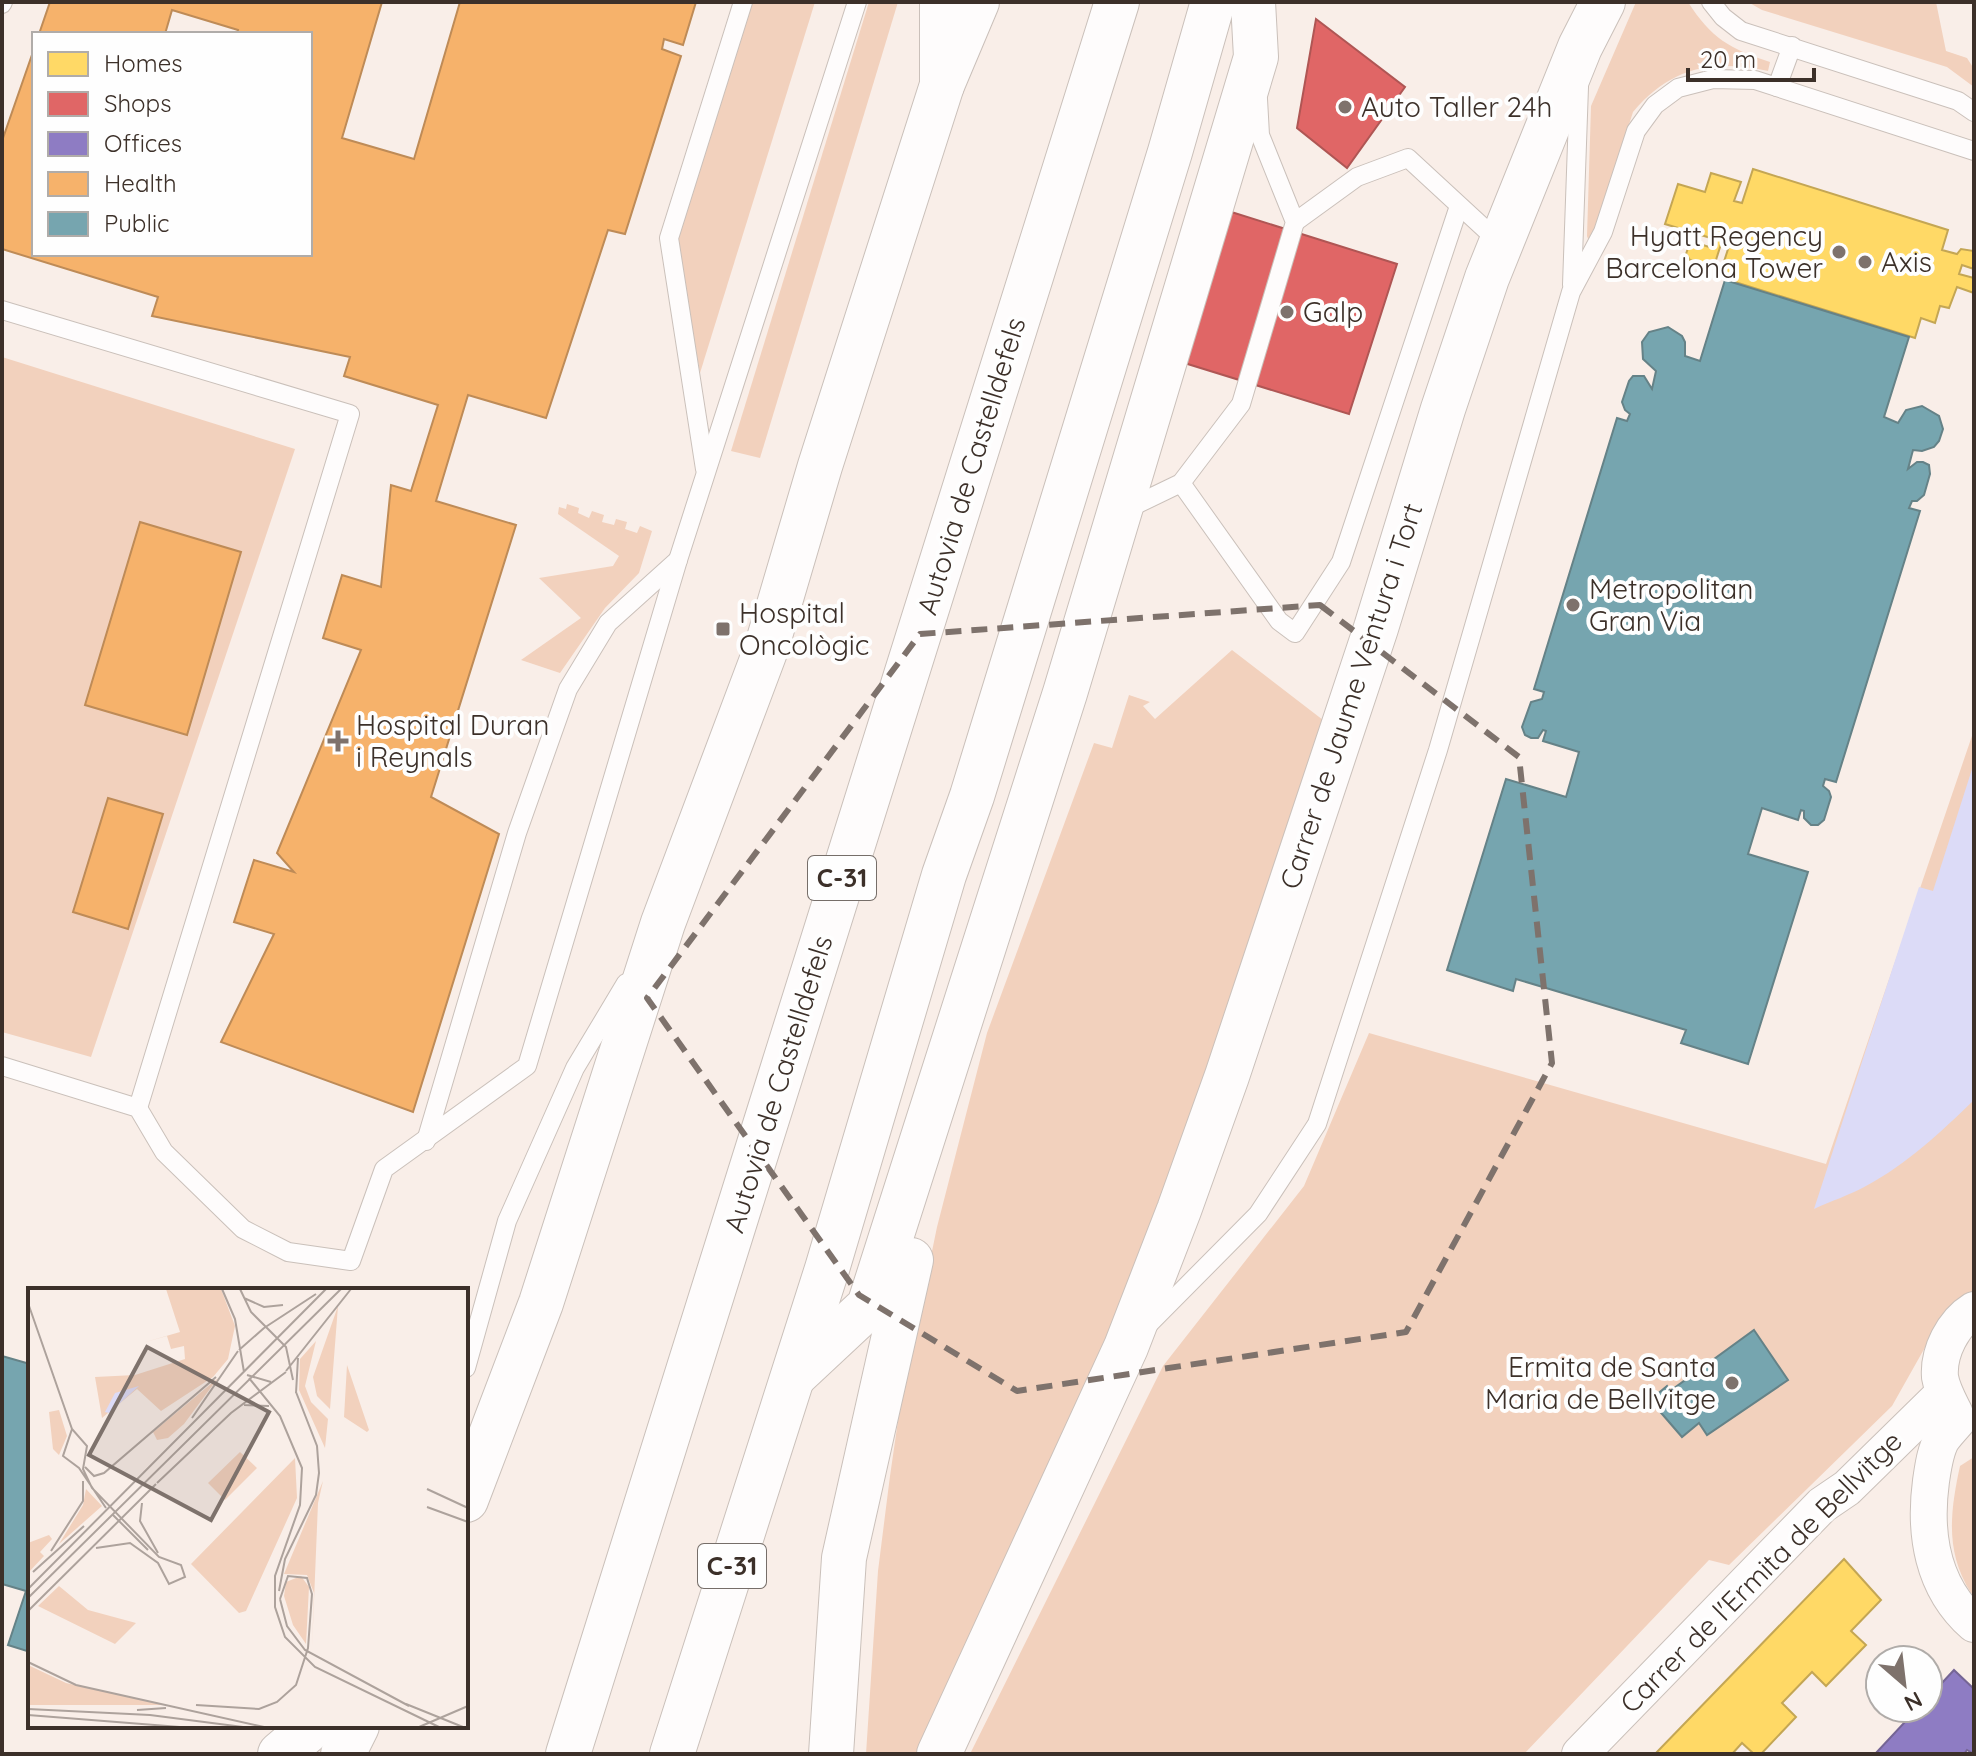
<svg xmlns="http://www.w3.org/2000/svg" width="1976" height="1756" viewBox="0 0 1976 1756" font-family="Quicksand,sans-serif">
<rect width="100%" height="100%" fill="#f9eee8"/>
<g fill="#f2d1bd">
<path d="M751,2H815L700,373L677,241Z"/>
<path d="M869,2H898L760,458L731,451Z"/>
<path d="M1636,2H1688C1711,38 1730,49 1770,62L1768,71C1712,59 1671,67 1633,112L1590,245L1587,236L1591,106Z"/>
<path d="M1748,2H1936L1946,51L1967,58L1974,69V87L1947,67L1762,10Z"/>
<path d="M2,357L295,449L91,1057L2,1032Z"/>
<path d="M567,504L579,508L578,513L589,518L592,511L604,515L602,522L614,525L616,519L627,522L625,529L637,533L640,526L652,531L639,573L605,608L560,673L521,660L581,618L539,578L613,566L619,556L558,514L559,507L566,509Z"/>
<path d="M1232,650L1323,720L1105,1371L920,1754H866L878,1571L890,1476L900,1407L937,1227L987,1033L1094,743L1112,748L1129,695L1150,702L1143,706L1155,719Z"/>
<path d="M1974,730V1294L1941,1319L1892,1406L1729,1565L1709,1560L1524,1754H970L1163,1366L1304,1186L1369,1033L1826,1164Z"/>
<path d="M1974,1457V1592L1971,1593C1945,1552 1950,1512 1960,1466Z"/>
</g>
<path fill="#dcdbf7" d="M1974,763V1100C1941,1132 1907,1164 1866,1186C1850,1195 1831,1201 1814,1209L1919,887L1933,891Z"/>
<g fill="#ffd966" stroke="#c4a654" stroke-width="2">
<path d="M1753,169L1948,230L1942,250L1957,254L1961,249L1974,251V269L1962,265L1959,274L1974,278V293L1957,287L1949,308L1940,306L1935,323L1921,318L1915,338L1719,277L1730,243L1722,241L1715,263L1711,265L1690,260L1686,254L1689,245L1697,243L1712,248L1714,239L1665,224L1678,184L1705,192L1711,173L1741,182L1734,201L1742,203Z"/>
<path d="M1844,1559L1881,1600L1851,1631L1866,1645L1826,1686L1812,1672L1782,1703L1796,1717L1761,1754H1754L1742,1743L1732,1754H1655Z"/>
</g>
<g fill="#e06666" stroke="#af5654" stroke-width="2">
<path d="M1316,19L1405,87L1347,168L1297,128Z"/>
<path d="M1225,210L1397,264L1349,414L1178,361Z"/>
</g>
<path fill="#8e7cc3" stroke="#756595" stroke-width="2" d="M1954,1670L1974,1689V1754L1967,1750L1964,1754H1875L1918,1708H1928V1698Z"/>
<g fill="#f6b26b" stroke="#be8b57" stroke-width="2">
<path d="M50,2H382L342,138L414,159L460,2H696L683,45L664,39L662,49L681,56L625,234L608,230L546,418L468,395L436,501L516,525L431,797L499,834L413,1112L221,1042L274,934L234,922L254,860L294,872L277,853L361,650L323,638L342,575L381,587L391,485L411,491L438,405L344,376L350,357L152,316L158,297L2,249V141L34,49V254H310V34H237L238,30L172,10L165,34H39Z"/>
<path d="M140,522L241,552L187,735L85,705Z"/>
<path d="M108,798L163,814L128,929L73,912Z"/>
</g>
<g fill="#76a5af" stroke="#658287" stroke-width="2">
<path d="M1725,280L1909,337L1884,417L1898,423L1906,410L1922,406L1939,416L1943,429L1939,441L1934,447L1922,451L1913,450L1908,469L1917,462H1923L1929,465L1930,474L1924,495L1917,501H1912L1909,508L1920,511L1836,782L1825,779L1823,786L1829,791L1831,797L1824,820L1818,825H1811L1804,818V811L1801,810L1798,820L1762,808L1748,854L1808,872L1748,1064L1681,1043L1686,1030L1516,979L1513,991L1447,970L1506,779L1566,797L1579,752L1543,741L1546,731L1543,730L1538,738H1531L1525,735L1522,727L1531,702L1542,699L1544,692L1534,689L1617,418L1627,421L1630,414L1625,410L1622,402L1629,381L1633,376H1644L1652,389L1656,371L1643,359L1642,342L1649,332L1668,327L1682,336L1685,342V356L1700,361Z"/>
<path d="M1754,1330L1788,1380L1707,1435L1699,1423L1682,1437L1650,1400L1667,1386L1670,1391Z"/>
<path d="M2,1356L30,1364V1652L8,1645L26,1591L2,1584Z"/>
</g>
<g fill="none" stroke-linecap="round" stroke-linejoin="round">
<defs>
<g id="lane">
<path d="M1711,2L1723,17L1741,31L1958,101L1974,112"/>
<path d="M2,4L3,2"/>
<path d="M1777,87L1792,46"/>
<path d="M1295,222L1357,177L1408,158L1499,242"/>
<path d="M1572,285L1579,87"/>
<path d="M2,310L350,414L138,1108"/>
<path d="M705,469L669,238L743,2"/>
<path d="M1181,483L1279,621L1295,633L1341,562L1459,206"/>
<path d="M1127,509L1181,483L1241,404L1295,222L1260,135L1258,99"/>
<path d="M2,1066L138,1108L164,1152L243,1229L288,1252L351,1261L384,1169L527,1066L678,560L857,2"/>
<path d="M426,1141L517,833L568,689L608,623L678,560"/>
<path d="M1148,1325L1258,1214L1317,1124L1438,750L1571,292L1603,232L1636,131L1655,105L1678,88L1713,79L1755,80L1974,151"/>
<path d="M466,1368L507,1221L575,1068L626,983"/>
</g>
<g id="street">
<path d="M1955,1414C1949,1402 1942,1390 1940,1377C1938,1352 1953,1323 1974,1310"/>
<path d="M1958,1420C1953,1426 1947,1432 1942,1439C1935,1451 1933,1468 1931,1481C1924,1533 1932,1587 1974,1624"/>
<path d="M1580,1754L1822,1505L1847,1488L1944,1393"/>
</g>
<g id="secondary">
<path d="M466,1500L541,1303L663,923L766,649L820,466L942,85V2"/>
<path d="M280,1754L313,1726"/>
<path d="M343,1754L357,1726"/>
<path d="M939,1754L1126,1347L1179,1210L1227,1076L1376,628L1443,409L1487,278L1580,47L1603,2"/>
</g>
<g id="highway">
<path d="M942,85L977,2"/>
<path d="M794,1376L869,1306L1065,693L1256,57L1253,2"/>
<path d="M568,1754L1117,2"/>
<path d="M672,1754L827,1269L944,875L972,796L1170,152L1213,2"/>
<path d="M831,1754L844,1558L911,1260"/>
</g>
</defs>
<use href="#lane" stroke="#cac0ba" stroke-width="20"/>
<use href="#street" stroke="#cac0ba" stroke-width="38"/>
<use href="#secondary" stroke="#cac0ba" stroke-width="46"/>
<use href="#highway" stroke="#cac0ba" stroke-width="46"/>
<use href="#lane" stroke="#fefcfc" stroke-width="18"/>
<use href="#street" stroke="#fefcfc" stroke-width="36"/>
<use href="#secondary" stroke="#fefcfc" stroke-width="44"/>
<use href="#highway" stroke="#fefcfc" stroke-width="44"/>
</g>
<path fill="none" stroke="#7e726c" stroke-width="6" stroke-dasharray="16 10" stroke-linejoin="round" d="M1320,605L1519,757L1552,1063L1406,1332L1017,1391L859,1295L647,998L920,634Z"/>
<g fill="#7e726c" stroke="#fefefe" stroke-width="3">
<circle cx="1345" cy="107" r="8"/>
<circle cx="1839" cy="252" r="8"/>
<circle cx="1865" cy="262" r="8"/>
<circle cx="1287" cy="312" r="8"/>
<circle cx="1573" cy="605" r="8"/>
<rect x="715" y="621" width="16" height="16" rx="4"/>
<path d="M334 729h8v8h8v8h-8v8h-8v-8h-8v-8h8z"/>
<circle cx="1732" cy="1383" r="8"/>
</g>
<g text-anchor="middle" stroke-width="8" stroke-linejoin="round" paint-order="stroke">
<g fill="#fefefe" stroke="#766e69" stroke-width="2">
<rect x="808" y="856" width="68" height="44" rx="6"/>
<rect x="698" y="1544" width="68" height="44" rx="6"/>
</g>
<g font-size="26" font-weight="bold" fill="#3c3029">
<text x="842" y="887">C-31</text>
<text x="732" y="1575">C-31</text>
</g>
<g font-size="28" fill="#3c3029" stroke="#fefefe" text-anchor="start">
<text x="1361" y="117">Auto Taller 24h</text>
<text x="1823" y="246" text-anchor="end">Hyatt Regency<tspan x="1823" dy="32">Barcelona Tower</tspan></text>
<text x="1881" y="272">Axis</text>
<text x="1303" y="322">Galp</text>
<text x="1589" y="599">Metropolitan<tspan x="1589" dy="32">Gran Via</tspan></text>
<text x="739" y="623">Hospital<tspan x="739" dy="32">Oncològic</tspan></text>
<text x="356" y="735">Hospital Duran<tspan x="356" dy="32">i Reynals</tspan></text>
<text x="1716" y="1377" text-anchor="end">Ermita de Santa<tspan x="1716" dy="32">Maria de Bellvitge</tspan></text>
</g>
<g font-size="28" fill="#3c3029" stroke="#fefefe">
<text transform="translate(971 466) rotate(-73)" y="10">Autovia de Castelldefels</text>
<text transform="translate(1351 696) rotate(-72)" y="10">Carrer de Jaume Ventura i Tort</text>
<text transform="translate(778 1084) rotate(-73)" y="10">Autovia de Castelldefels</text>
<text transform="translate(1761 1572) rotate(-45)" y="10">Carrer de l'Ermita de Bellvitge</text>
</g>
</g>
<g transform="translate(28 1288)">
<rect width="440" height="440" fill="#f9eee8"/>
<path d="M138,1H193L207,38L200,71L185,89L133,123L109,101L74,130L67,89L107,87L157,71L156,58L143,61L139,48L114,55L152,44ZM310,18L302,121L289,108L285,89ZM288,53L277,98L283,114L300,131L297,160L271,102L272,71ZM319,77L341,142L339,144L316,129ZM190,90L156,136L140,150L129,152L125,144ZM31,122L39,148L31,167L25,161L21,124ZM212,164L229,180L197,212L180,195ZM267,170L269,210L218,323L211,325L163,276ZM295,193L290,215L284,361L286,305L279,287L256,286ZM58,201L74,218L31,256L55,217ZM21,247L24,251L12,264L16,268L0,285V255ZM273,288L281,299L278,356L265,337L256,308L258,294ZM31,298L60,322L108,335L87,356L10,318ZM0,377L38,395L138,417H0Z" fill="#f2d1bd"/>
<path d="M111,98L81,125L77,124L87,105Z" fill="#dcdbf7"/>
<path fill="none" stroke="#ada29c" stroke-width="2" d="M194,1L207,31L216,84M212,1L223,24L258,59L265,92M216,10L236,19L255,17M0,15L44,141L59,158L55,181L64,200L131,269L153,277L157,289L141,296L130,275L102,255L68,260M236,40L288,6M211,62L236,40M258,83L323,1M219,87L243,94M221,90L252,128L274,180L272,217L247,288V319L257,349L287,379L411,439M268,105L270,70M216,117L241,118M164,130L210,63M44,141L35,168L51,180L78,220M57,179L66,188L76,185L188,89M129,195L203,125L258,84M399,201L440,220M114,215L112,233L130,265M399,219L440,234M84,226L120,262M23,263L55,213V193M5,284L56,238M0,301L298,1M251,303L257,271L288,207L291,185L289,158L268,104M0,310L313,1M252,311L259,338L277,362L381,418M0,323L128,196M0,374L48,397L236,439M378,416L435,439M168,417L231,421L249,414L268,397L280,360L284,306L279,290L260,288L252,311M0,421L122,427L215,439M109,422L138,420M0,427L152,439M391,439L440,418"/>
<path fill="#7e726c" fill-opacity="0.15" stroke="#7e726c" stroke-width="4" d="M119,59L241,124L183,232L61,167Z"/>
<rect width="440" height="440" fill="none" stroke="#3c3029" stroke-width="4"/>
</g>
<rect width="1976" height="1756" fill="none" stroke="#3c3029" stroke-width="8"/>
<rect x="32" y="32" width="280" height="224" fill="#fefefe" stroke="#b0aca9" stroke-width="2"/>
<rect x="48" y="52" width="40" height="24" fill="#ffd966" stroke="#b0aca9" stroke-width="2"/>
<text x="104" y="72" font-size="24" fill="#3c3029">Homes</text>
<rect x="48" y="92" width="40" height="24" fill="#e06666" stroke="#b0aca9" stroke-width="2"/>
<text x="104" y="112" font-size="24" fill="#3c3029">Shops</text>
<rect x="48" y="132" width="40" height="24" fill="#8e7cc3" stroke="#b0aca9" stroke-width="2"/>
<text x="104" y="152" font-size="24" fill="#3c3029">Offices</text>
<rect x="48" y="172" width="40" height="24" fill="#f6b26b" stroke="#b0aca9" stroke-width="2"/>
<text x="104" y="192" font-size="24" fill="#3c3029">Health</text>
<rect x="48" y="212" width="40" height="24" fill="#76a5af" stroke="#b0aca9" stroke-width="2"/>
<text x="104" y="232" font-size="24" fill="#3c3029">Public</text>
<g transform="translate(1904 1684) rotate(152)"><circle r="38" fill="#fefefe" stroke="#b0aca9" stroke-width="2"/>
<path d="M0-6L14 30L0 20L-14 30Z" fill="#7e726c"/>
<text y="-12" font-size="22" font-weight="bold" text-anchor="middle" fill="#3c3029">N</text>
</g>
<path d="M1688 68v12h126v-12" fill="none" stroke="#3c3029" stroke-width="4"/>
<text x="1700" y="68" font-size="24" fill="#3c3029" stroke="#fefefe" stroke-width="6" paint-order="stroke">20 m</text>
</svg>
